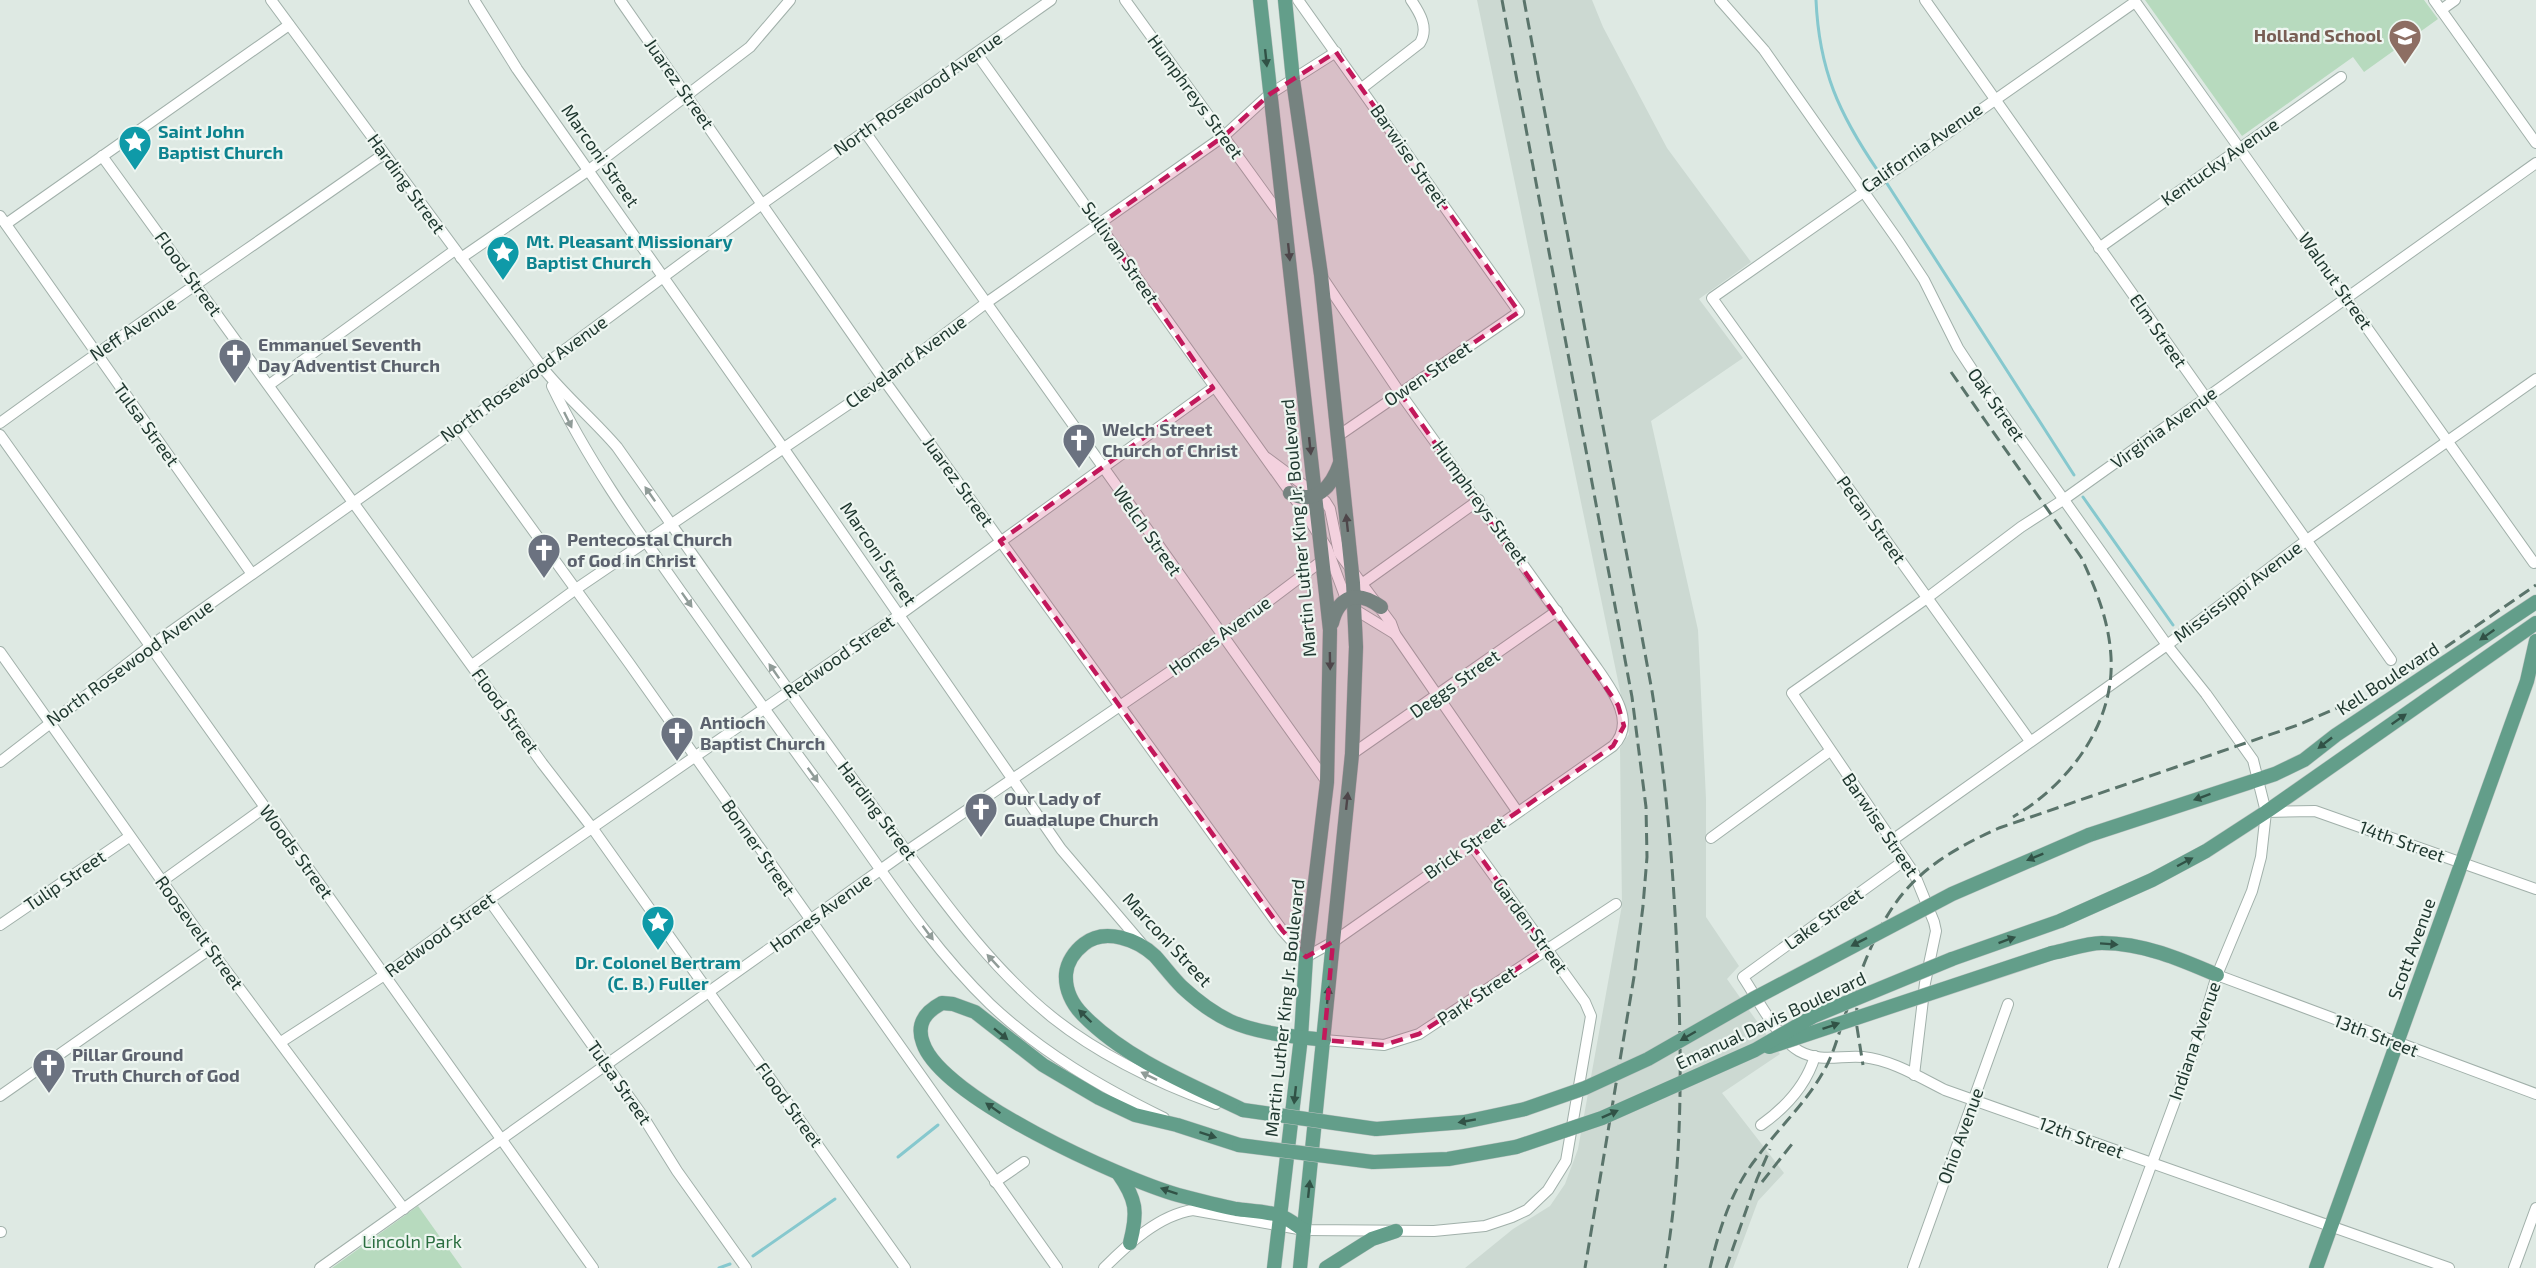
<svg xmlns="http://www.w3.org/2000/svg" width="2536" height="1268" viewBox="0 0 2536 1268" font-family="'Exo 2',sans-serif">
<rect width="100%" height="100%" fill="#dee9e3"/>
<path fill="#ccd9d2" d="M1477,0H1592L1603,27L1667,148L1751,262L1699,299L1743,358L1651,421L1698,630L1706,799V917L1739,966L1727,979L1780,1054L1722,1093L1784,1173L1758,1201L1733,1268H1465L1513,1229L1550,1206L1565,1184L1578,1149L1622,905L1620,748L1629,734Z"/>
<g fill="#b7dabe">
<path d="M2145,0H2424L2438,19L2364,72L2353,57L2242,136Z"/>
<path d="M418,1206L462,1268H332Z"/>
</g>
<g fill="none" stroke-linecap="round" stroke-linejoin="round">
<g stroke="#86c8ce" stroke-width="3">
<path d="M1816,0C1819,70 1839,114 1878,171"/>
<path d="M1886,182L2074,475"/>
<path d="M2083,497L2173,625"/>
<path d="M898,1157L938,1125"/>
<path d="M753,1256L835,1199"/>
<path d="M719,1268L730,1264"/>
</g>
<defs>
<g id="minor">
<path d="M271,0L542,367C565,396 593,419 617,447C705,572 792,698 884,821C936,890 984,962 1052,1017C1101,1056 1158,1083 1216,1104"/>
<path d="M474,0L517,69L784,449L1061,849L1142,944"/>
<path d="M620,0L884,380L1282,930L1306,957L1333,942L1613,746C1638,722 1610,687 1594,664L1400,393L1322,277"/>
<path d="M1125,0L1284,220"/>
<path d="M1298,0L1519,312L1338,436"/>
<path d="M1720,0L1764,50L1899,242L1924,280L1958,348L1981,383L2167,645L2206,694L2253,760L2266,812L2261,857L2252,891L2217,975L2198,1039L2113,1268"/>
<path d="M1925,0L2391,660"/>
<path d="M2134,0L2534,563"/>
<path d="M2434,0L2536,143"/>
<path d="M2441,10L2455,0"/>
<path d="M977,54L1305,513L1327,548L1346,599L1354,609L1395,634"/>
<path d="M1362,88L1420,43C1429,28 1420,13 1411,0"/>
<path d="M865,132L1327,782"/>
<path d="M102,156L542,763L593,829L905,1268"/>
<path d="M0,216L252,574"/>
<path d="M6,224L289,25"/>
<path d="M2099,248L2341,77"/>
<path d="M461,258L589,170L750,47L790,0"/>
<path d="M269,385L455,250"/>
<path d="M552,386C588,461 636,528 684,596C729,659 774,723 820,785C875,859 924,940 990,1004C1042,1053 1101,1087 1164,1118"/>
<path d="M0,423C126,331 256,244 384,154"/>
<path d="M459,428L629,663L1057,1268"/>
<path d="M0,435L593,1268"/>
<path d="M1267,458L1325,501L1330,509L1339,553L1391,623L1395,634L1517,811"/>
<path d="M1363,583L1479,500"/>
<path d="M0,652L210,949L404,1209"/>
<path d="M472,665L576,589L884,380L986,303L1224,136L1270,94L1336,52"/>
<path d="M2030,741L1712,298L2135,2"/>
<path d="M1352,754L1557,611"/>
<path d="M0,762L149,647L459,428L762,204L1051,0"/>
<path d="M2266,812L2315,811L2536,889"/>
<path d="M1711,838L1830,751"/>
<path d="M1891,841L2167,645L2307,540L2536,379"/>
<path d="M1905,860L1743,977C1757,998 1778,1039 1799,1051C1821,1063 1841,1055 1863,1057C1892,1060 1919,1077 1945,1090L2449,1268"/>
<path d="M161,882L264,808"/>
<path d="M489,900L642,1115L677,1171L746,1268"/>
<path d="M0,925L129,837"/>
<path d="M2217,975L2536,1094"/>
<path d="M1324,1040L1384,1045L1419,1034L1616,904"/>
<path d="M281,1042L386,974L485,902L898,616L1213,388"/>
<path d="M1914,1075L1925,983L1936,931L1934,922L1914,873L1792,693L1927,598L2021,527L2063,500L2536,163"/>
<path d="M0,1096L210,949"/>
<path d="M1761,1125C1785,1108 1806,1086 1815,1056"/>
<path d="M995,1182L1024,1162"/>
<path d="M0,1232H1"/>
<path d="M320,1268L907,851L1221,637L1323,560"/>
<path d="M1104,1268C1128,1244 1159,1215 1193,1210L1304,1230L1434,1231L1485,1226L1512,1217L1527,1210L1548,1190L1566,1161L1591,1016L1585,1002L1471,844"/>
<path d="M1913,1268L2008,1004"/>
<path d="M2514,1268L2536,1208"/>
</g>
<g id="major">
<path d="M1260,0L1330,630L1327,782L1306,957L1301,1037L1274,1268"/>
<path d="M1285,0L1293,80L1321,275L1353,583L1356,647L1352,754L1300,1268"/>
<path d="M1290,493C1316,506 1332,486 1340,463"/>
<path d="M1332,623C1339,595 1358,590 1381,607"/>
<path d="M2089,835L2275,774L2304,760L2336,735L2536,602"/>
<path d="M2052,953C2068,950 2086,943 2102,943C2143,943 2180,959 2217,975"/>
<path d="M1952,959L2060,921L2152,880L2206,851L2266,812L2536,623"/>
<path d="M1243,1110C1189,1084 1126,1059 1083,1015C1072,1004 1065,989 1066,974C1067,962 1075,951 1084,944C1105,927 1138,940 1155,956C1164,966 1172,977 1182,987C1196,1000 1213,1013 1230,1021C1259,1034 1293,1036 1324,1040"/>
<path d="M1376,1129L1464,1122L1525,1109"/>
<path d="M1239,1145L1177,1125L1135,1115L1099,1098L1043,1065L975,1012L953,1004L942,1003C925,1012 916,1024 923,1043C941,1098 1122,1179 1178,1195C1197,1200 1216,1205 1236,1209C1250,1211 1267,1211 1281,1216C1289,1219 1297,1226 1304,1230"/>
<path d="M1373,1162L1448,1159L1516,1147"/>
<path d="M1118,1173C1137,1200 1138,1212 1130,1243"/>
<path d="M1326,1268L1372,1239L1396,1231"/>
<path d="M2316,1268L2527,681L2536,641"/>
</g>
</defs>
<use href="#minor" stroke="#a1b0aa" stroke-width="12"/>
<use href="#major" stroke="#bcc3c1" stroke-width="15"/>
<use href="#minor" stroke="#fff" stroke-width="10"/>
<use href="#major" stroke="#639e8a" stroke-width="14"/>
<g stroke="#5a746b" stroke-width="3" stroke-dasharray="12 6" stroke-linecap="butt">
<path d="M1502,0L1632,697L1646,807L1647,857L1643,906L1635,971L1585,1268"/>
<path d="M1524,0L1652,691C1667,785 1674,878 1678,973C1682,1072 1682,1169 1665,1268"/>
<path d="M1951,372L2081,557C2096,589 2109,621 2111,657C2115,724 2068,785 2013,817"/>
<path d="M1858,990L1856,1021L1863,1065"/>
<path d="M1762,1182L1792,1144"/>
<path d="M1710,1268C1719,1230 1731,1191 1755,1160C1776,1131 1804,1105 1822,1074C1835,1053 1839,1030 1848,1007C1883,909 1901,872 1999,828L2298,725L2358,699L2427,660L2536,585"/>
<path d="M1726,1268L1757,1179L1770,1149"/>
</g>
<defs>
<g id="major-bridge">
<path d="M1769,1047L2052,953"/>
<path d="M1525,1109L1585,1088L1648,1059L1753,999L1952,894L2089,835"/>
<path d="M1243,1110L1376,1129"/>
<path d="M1239,1145L1373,1162"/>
<path d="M1516,1147L1602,1118L1755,1050L1814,1016L1952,959"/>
</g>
</defs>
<use href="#major-bridge" stroke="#bcc3c1" stroke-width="15" stroke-linecap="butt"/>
<use href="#major-bridge" stroke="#639e8a" stroke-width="14"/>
</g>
<defs><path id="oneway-solid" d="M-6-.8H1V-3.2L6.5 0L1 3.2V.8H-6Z" transform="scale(1.5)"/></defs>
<g fill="#315246">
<use href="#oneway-solid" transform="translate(1266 58) rotate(84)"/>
<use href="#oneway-solid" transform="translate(1289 252) rotate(84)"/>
<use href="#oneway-solid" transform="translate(1310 446) rotate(84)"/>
<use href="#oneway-solid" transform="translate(1347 523) rotate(-96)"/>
<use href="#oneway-solid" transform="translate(2487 635) rotate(145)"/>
<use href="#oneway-solid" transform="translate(1330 661) rotate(89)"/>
<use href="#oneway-solid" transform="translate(2399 719) rotate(-35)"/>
<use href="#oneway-solid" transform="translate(2325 743) rotate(142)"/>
<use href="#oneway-solid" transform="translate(2202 797) rotate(160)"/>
<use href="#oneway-solid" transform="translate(1347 801) rotate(-84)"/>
<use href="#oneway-solid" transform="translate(2035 857) rotate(158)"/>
<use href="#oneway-solid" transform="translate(2185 862) rotate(-28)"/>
<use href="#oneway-solid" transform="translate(2007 940) rotate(-20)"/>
<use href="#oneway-solid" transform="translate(1859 942) rotate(153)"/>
<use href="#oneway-solid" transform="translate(2109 944) rotate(4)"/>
<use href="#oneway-solid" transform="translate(1328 995) rotate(-84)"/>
<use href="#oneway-solid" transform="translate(1085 1016) rotate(-136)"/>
<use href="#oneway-solid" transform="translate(1831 1026) rotate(-19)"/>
<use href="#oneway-solid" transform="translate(1001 1034) rotate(39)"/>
<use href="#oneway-solid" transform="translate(1688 1036) rotate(150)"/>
<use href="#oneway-solid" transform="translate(1295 1095) rotate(96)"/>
<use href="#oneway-solid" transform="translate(993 1108) rotate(-145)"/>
<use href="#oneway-solid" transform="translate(1610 1114) rotate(-24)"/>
<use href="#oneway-solid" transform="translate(1467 1121) rotate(170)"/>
<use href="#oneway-solid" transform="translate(1208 1135) rotate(18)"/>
<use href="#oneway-solid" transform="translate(1309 1189) rotate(-84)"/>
<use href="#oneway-solid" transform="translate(1169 1191) rotate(-161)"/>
</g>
<g fill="#909c98">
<use href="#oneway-solid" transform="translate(568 420) rotate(64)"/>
<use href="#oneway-solid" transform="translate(650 494) rotate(-125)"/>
<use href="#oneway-solid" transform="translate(687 600) rotate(55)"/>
<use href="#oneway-solid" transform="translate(774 671) rotate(-125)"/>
<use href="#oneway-solid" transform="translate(813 775) rotate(54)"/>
<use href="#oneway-solid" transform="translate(928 933) rotate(53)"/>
<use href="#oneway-solid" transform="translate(993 961) rotate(-133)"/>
<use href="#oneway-solid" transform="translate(1149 1076) rotate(-154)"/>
</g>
<path fill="#c2185b" fill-opacity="0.2" stroke="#c2185b" stroke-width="4.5" stroke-dasharray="12 8" stroke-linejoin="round" d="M1336,52L1519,312L1400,393L1618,705L1624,726L1613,746L1471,844L1547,949L1419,1034L1384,1045L1324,1040L1333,942L1306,957L1282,930L1000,541L1213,388L1100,224L1224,136L1270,94Z"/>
<defs>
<symbol id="school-pin" viewBox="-11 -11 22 30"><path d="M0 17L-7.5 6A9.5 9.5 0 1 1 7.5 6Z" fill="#8d6e63" stroke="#eef6f1"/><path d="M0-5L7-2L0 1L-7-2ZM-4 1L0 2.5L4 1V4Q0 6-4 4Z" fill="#fff"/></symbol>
<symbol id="sight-pin" viewBox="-11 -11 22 30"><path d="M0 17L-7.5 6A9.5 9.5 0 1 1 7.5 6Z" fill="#0f9aa8" stroke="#eef6f1"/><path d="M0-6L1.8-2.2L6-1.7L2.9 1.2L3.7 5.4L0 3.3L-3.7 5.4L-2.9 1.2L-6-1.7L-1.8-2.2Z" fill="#fff"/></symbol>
<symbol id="church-pin" viewBox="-11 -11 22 30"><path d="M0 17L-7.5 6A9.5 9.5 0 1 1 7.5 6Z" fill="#6b7280" stroke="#eef6f1"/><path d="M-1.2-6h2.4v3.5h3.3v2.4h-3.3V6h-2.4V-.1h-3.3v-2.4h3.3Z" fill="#fff"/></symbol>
</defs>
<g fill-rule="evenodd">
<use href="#school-pin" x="2386" y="17" width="38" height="52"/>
<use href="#sight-pin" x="116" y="123" width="38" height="52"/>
<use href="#sight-pin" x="484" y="233" width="38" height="52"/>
<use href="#church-pin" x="216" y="336" width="38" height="52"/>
<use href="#church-pin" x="1060" y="421" width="38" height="52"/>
<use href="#church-pin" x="525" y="531" width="38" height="52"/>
<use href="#church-pin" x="658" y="714" width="38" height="52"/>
<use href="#church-pin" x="962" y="790" width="38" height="52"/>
<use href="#sight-pin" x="639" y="903" width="38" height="52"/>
<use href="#church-pin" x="30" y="1046" width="38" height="52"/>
</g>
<g text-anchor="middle" stroke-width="4.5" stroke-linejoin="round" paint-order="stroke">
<g font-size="18" font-weight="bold" fill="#785e54" stroke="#eef6f1" text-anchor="end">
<text x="2382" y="42">Holland School</text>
</g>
<g font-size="18" fill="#203830" stroke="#eef6f1">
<text transform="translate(679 84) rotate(55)" y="6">Juarez Street</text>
<text transform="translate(918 94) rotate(-35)" y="6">North Rosewood Avenue</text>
<text transform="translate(1195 97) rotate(54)" y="6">Humphreys Street</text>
<text transform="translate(1922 148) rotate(-35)" y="6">California Avenue</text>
<text transform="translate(600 156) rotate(55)" y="6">Marconi Street</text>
<text transform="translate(1409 156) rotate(55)" y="6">Barwise Street</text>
<text transform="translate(2220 162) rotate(-35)" y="6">Kentucky Avenue</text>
<text transform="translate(406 184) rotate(54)" y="6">Harding Street</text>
<text transform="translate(1120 253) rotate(55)" y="6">Sullivan Street</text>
<text transform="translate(188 274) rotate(54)" y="6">Flood Street</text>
<text transform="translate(2335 281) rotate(55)" y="6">Walnut Street</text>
<text transform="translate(133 329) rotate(-34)" y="6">Neff Avenue</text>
<text transform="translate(2158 331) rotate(55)" y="6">Elm Street</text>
<text transform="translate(906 362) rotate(-36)" y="6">Cleveland Avenue</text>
<text transform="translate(1428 374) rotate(-34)" y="6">Owen Street</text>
<text transform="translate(524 379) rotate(-36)" y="6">North Rosewood Avenue</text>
<text transform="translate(1996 405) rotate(55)" y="6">Oak Street</text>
<text transform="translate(146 425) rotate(54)" y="6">Tulsa Street</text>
<text transform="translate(2164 428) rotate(-36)" y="6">Virginia Avenue</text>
<text transform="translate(958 482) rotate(54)" y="6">Juarez Street</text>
<text transform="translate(1480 503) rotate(54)" y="6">Humphreys Street</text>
<text transform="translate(1871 520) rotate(54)" y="6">Pecan Street</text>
<text transform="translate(1299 528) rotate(-95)" y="6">Martin Luther King Jr. Boulevard</text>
<text transform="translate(1147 531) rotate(55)" y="6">Welch Street</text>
<text transform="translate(878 554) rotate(56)" y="6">Marconi Street</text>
<text transform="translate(2238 592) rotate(-37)" y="6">Mississippi Avenue</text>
<text transform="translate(1220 636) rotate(-36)" y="6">Homes Avenue</text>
<text transform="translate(839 657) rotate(-35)" y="6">Redwood Street</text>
<text transform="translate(130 663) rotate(-36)" y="6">North Rosewood Avenue</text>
<text transform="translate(2388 679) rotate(-33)" y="6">Kell Boulevard</text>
<text transform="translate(1455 684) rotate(-35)" y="6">Deggs Street</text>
<text transform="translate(505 711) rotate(54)" y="6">Flood Street</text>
<text transform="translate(877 811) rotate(53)" y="6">Harding Street</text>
<text transform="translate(1880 825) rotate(56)" y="6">Barwise Street</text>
<text transform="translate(2402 842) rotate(20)" y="6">14th Street</text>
<text transform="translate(758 848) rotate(55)" y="6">Bonner Street</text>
<text transform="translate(1465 848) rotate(-35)" y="6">Brick Street</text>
<text transform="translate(296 852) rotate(54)" y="6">Woods Street</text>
<text transform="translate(65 881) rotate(-34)" y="6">Tulip Street</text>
<text transform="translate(821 913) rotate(-36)" y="6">Homes Avenue</text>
<text transform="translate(1824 919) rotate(-36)" y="6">Lake Street</text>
<text transform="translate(1530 926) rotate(54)" y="6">Garden Street</text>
<text transform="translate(199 933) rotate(54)" y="6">Roosevelt Street</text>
<text transform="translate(440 935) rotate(-36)" y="6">Redwood Street</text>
<text transform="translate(1167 940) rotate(47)" y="6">Marconi Street</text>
<text transform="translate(2412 949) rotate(-70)" y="6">Scott Avenue</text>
<text transform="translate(1477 996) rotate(-34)" y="6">Park Street</text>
<text transform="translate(1285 1008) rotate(-84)" y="6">Martin Luther King Jr. Boulevard</text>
<text transform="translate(1771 1021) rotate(-25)" y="6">Emanual Davis Boulevard</text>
<text transform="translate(2376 1036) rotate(21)" y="6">13th Street</text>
<text transform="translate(2195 1041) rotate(-71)" y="6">Indiana Avenue</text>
<text transform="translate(619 1083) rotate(55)" y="6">Tulsa Street</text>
<text transform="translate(789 1105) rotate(54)" y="6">Flood Street</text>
<text transform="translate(1961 1136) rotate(-70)" y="6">Ohio Avenue</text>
<text transform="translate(2081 1138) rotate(20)" y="6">12th Street</text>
</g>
<g font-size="18" font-weight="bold" fill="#0d838f" stroke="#eef6f1" text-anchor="start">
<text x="158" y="138">Saint John<tspan x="158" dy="21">Baptist Church</tspan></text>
<text x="526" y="248">Mt. Pleasant Missionary<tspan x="526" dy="21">Baptist Church</tspan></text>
<text x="658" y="969" text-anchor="middle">Dr. Colonel Bertram<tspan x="658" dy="21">(C. B.) Fuller</tspan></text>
</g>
<g font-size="18" font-weight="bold" fill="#5b616d" stroke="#eef6f1" text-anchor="start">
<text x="258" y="351">Emmanuel Seventh<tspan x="258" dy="21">Day Adventist Church</tspan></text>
<text x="1102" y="436">Welch Street<tspan x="1102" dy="21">Church of Christ</tspan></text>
<text x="567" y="546">Pentecostal Church<tspan x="567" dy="21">of God in Christ</tspan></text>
<text x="700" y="729">Antioch<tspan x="700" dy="21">Baptist Church</tspan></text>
<text x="1004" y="805">Our Lady of<tspan x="1004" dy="21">Guadalupe Church</tspan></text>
<text x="72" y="1061">Pillar Ground<tspan x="72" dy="21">Truth Church of God</tspan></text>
</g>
<g font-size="18" fill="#2b6e40" stroke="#eef6f1">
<text x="412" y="1248">Lincoln Park</text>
</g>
</g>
</svg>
